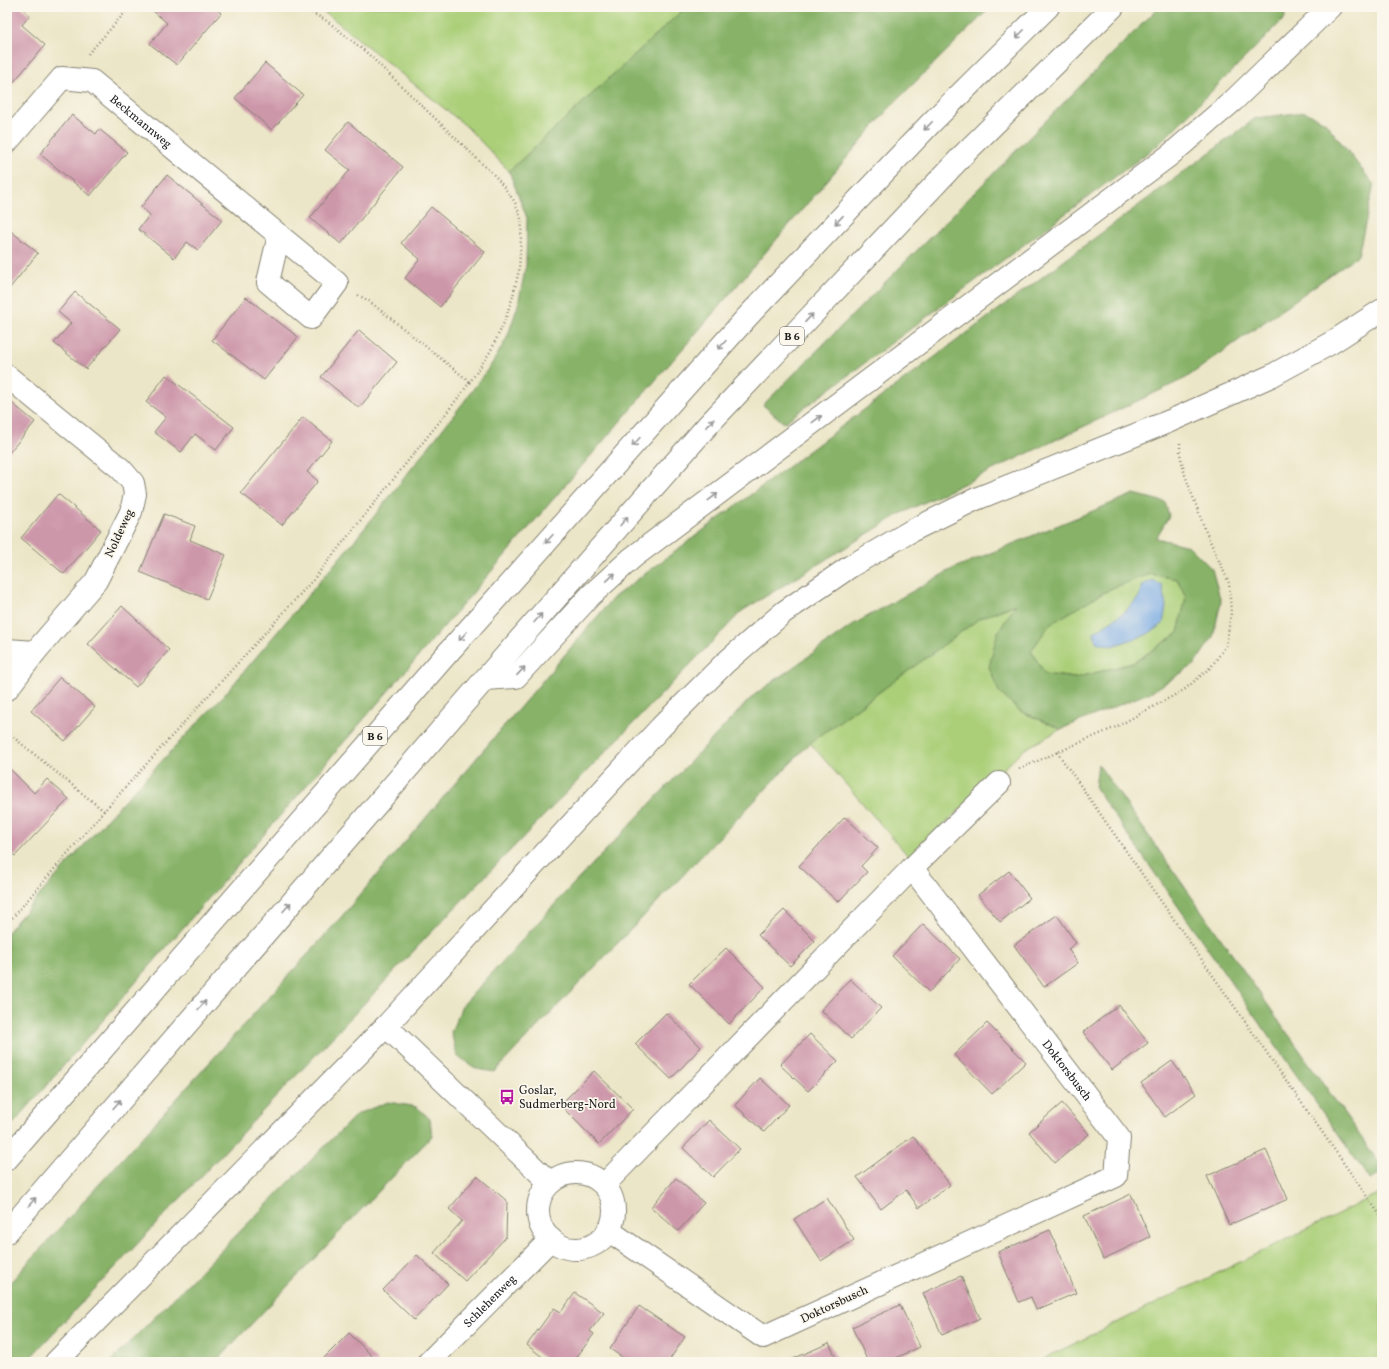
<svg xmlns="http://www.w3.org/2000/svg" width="1389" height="1369" viewBox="0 0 1389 1369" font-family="Vollkorn,serif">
<rect width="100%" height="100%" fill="#fbf7ec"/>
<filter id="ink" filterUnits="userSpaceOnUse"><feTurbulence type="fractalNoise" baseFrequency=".025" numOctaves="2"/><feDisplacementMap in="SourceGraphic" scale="8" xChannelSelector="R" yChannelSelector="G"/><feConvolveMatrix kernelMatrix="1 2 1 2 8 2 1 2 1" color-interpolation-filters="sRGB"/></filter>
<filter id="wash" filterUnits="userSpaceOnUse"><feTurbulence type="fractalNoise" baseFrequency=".012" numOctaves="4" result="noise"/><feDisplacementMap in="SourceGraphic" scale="16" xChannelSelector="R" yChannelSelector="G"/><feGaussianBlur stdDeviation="0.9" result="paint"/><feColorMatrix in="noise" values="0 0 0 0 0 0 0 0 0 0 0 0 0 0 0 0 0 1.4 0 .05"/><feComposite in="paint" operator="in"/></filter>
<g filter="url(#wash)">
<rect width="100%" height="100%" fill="#ece6c8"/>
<path fill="#aacf78" stroke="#63764a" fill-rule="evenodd" d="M316,7H686L509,171L466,126L331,17Z
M1150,574L1177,578L1186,597L1178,633L1133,663L1075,678L1045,674L1031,651L1050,624L1112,588ZM1142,585L1146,635L1110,622L1125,612L1139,597Z
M1017,604L997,634L999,692L1020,711L1061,729L1025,749L909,857L810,743L980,618Z
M1382,1192V1362H1037L1368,1199Z"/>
<path fill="#87b268" stroke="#526742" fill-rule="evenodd" d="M686,7H991L893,104L410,666L7,1131V932L107,819L225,694L364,529L463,403L493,362L507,338L518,305L526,265L527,218L509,171Z
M1159,7H1284L1285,18L1158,145L784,423L763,405Z
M1305,112L1325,122L1374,185L1358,255L1186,378L900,514L742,611L442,921L26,1362H7V1286L336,923L614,597L877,400L1256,118Z
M1134,494L1165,502L1169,516L1156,538L1189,546L1212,569L1221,602L1213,637L1194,665L1153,691L1061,729L1020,711L999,692L989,667L997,634L1016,604L980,618L810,743L494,1072L477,1069L457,1056L451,1032L462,1006L564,894L754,695L854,624L954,568ZM1150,574L1177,579L1186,597L1178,633L1133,663L1075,678L1045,674L1031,651L1050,624L1112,588Z
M1098,764L1382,1167V1172L1370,1180L1095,788Z
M388,1102L417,1107L430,1119L432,1136L215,1362H110L357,1114Z"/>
<path fill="#77a9e3" stroke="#4a6280" d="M1153,580L1162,586L1166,606L1163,624L1146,635L1112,646L1096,642L1094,632L1125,612L1139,597L1142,585Z"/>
<g id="blocks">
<path fill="#cd97aa" d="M7,7H21L30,15L22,25L45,45L12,84L7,80Z
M156,7H214L221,13L177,65L150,44L167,23L153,11Z
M265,63L303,95L272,130L235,98Z
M72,115L96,134L99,129L127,152L90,196L40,154Z
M348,122L403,167L341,244L310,218L350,170L325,150Z
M167,175L222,220L198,250L187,242L174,258L138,229L150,215L141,207Z
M431,207L485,252L440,307L405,278L420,259L401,243Z
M7,228L38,253L9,289L7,288Z
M75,292L120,329L86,369L54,343L71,323L58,312Z
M246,297L298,337L264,380L212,340Z
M359,330L397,362L359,408L321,377Z
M166,375L234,427L216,450L195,434L181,452L154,432L166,417L146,402Z
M7,399L35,422L7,455Z
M303,417L332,441L307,472L318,481L282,525L241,493Z
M58,494L101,530L64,574L21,538Z
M164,514L195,526L190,540L226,555L207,599L140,572Z
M122,606L169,650L136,687L88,644Z
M60,677L95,707L65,741L31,711Z
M9,768L34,793L47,779L69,799L15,856L7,849V770Z
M845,817L878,848L861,866L867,872L838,902L799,866Z
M1009,871L1030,898L1000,922L978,895Z
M784,910L815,941L790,966L758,935Z
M1057,915L1076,943L1068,949L1078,963L1044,987L1014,945Z
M923,924L960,959L929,992L892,956Z
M726,948L765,987L729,1024L689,984Z
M850,979L881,1008L851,1039L821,1010Z
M1119,1005L1148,1043L1112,1070L1083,1032Z
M666,1013L701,1047L671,1079L635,1044Z
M987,1023L1026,1062L992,1094L954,1055Z
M810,1034L838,1061L808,1091L780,1065Z
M1172,1061L1196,1094L1165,1117L1141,1083Z
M594,1071L633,1109L599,1144L560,1105Z
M760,1078L789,1105L764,1132L735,1105Z
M1062,1103L1089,1134L1055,1163L1029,1132Z
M709,1120L740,1149L713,1177L683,1148Z
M913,1136L950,1185L919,1208L906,1190L881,1209L857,1177Z
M1266,1150L1288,1199L1229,1225L1207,1176Z
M477,1176L507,1201L506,1237L465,1281L434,1253L462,1221L449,1209Z
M676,1178L704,1203L678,1231L651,1207Z
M1131,1194L1150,1237L1103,1259L1084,1216Z
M827,1198L854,1240L821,1261L794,1219Z
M1050,1230L1076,1293L1036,1310L1031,1297L1019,1302L998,1252Z
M417,1255L448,1284L414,1320L383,1290Z
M961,1276L980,1318L942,1335L923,1293Z
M575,1293L604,1313L590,1331L594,1334L573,1362H549L527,1345L554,1308L561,1312Z
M900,1305L920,1347L887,1362H868L852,1327Z
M639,1306L685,1337L668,1362H629L610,1349Z
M349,1333L378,1362H320Z
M829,1343L838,1362H786Z"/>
</g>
</g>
<g filter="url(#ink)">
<use href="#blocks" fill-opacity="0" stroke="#848172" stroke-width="1"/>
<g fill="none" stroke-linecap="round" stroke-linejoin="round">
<defs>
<g id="minor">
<path id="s1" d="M7,142L62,78L92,81L337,283L311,318L268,282L279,235"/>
<path d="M7,376L121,469L133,483L135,494L131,512L96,581L35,652L7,689"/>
<path d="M7,650L35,652"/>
<path d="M912,868L999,783"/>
<path d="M386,1026L550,1183"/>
<circle cx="576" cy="1211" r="38"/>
<path id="s2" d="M604,1185L912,868L1119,1138L1116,1176L763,1337L608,1230"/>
<path d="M56,1362L386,1026L661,727L725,663L784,612L851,566L911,531L976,499L1170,421L1271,376L1331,343L1382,310"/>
<path id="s3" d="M429,1362L551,1239"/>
</g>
<path id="highway" d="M485,679L516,677L591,595L632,558L1170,155L1233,101L1330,7
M7,1159L445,656L748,316L930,124L1048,7
M7,1232L485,679L708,425L965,153L1113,7"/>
</defs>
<use href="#minor" stroke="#848172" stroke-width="24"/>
<use href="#highway" stroke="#848172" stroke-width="24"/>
<path stroke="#848172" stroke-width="2.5" stroke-dasharray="1 3" stroke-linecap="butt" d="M88,54L130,7
M358,295L369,301L470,382
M7,732L104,811
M1057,752L1382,1218
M1019,769L1116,727L1184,690L1211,667L1226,646L1231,613L1229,583L1206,532L1185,475L1180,454V443
M7,924L104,811L312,581L448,411L470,382L490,352L504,323L513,296L519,270L522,221L515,202L496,177L365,51L327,21L301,7"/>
<use href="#minor" stroke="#fff" stroke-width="22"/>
<use href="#highway" stroke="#fff" stroke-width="22"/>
</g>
<defs><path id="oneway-shaft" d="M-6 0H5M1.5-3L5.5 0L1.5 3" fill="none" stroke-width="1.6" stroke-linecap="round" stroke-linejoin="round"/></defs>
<g stroke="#999">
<use href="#oneway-shaft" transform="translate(1020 34) rotate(135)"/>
<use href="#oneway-shaft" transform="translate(928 126) rotate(134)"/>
<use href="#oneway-shaft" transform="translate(839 220) rotate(133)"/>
<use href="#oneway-shaft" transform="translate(809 318) rotate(-47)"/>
<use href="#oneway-shaft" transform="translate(722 345) rotate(132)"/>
<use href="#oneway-shaft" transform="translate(817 419) rotate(-37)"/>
<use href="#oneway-shaft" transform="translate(710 423) rotate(-47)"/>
<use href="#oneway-shaft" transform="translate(636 442) rotate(132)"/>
<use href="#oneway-shaft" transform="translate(713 497) rotate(-37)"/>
<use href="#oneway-shaft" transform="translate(624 521) rotate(-49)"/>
<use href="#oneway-shaft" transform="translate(549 539) rotate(132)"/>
<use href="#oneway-shaft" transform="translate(611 577) rotate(-43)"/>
<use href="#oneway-shaft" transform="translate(538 618) rotate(-49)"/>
<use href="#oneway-shaft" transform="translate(463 636) rotate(132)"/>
<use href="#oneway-shaft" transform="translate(521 671) rotate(-47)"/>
<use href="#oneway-shaft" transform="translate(287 907) rotate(-49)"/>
<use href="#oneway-shaft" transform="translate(202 1005) rotate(-49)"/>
<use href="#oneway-shaft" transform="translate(117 1104) rotate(-49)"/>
<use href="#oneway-shaft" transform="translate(32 1202) rotate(-49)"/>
</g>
</g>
<defs>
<symbol id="bus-bare" viewBox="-9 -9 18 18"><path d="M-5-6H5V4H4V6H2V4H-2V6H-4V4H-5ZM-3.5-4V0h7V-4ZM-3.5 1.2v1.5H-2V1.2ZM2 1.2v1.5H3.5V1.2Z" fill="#b5179e" stroke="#fbf7ec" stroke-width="2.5" paint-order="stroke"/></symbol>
</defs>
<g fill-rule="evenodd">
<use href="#bus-bare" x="496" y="1086" width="22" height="22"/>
</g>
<g text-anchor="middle" stroke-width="3.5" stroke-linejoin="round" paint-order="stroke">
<g fill="#fbf7ec" stroke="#5f5e5a" stroke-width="1">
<rect x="780" y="327" width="24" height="18" rx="3"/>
<rect x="363" y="727" width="24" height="18" rx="3"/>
</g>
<g font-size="11" font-weight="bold" fill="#1c1c1c">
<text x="792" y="340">B 6</text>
<text x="375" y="740">B 6</text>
</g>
<g font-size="12" fill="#1c1c1c" stroke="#fbf7ec">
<text dy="4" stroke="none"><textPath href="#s1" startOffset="178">Beckmannweg</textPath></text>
<text transform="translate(119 533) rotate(-65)" y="4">Noldeweg</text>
<text dy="4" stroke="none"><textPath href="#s2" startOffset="697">Doktorsbusch</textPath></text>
<text dy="4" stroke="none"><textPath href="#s3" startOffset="86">Schlehenweg</textPath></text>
<text transform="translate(834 1304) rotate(-25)" y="4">Doktorsbusch</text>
</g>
<g font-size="12" fill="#1c1c1c" stroke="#fbf7ec" text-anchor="start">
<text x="519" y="1094">Goslar,<tspan x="519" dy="14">Sudmerberg-Nord</tspan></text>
</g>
</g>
<rect width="1389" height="1369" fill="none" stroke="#fbf7ec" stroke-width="24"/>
</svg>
